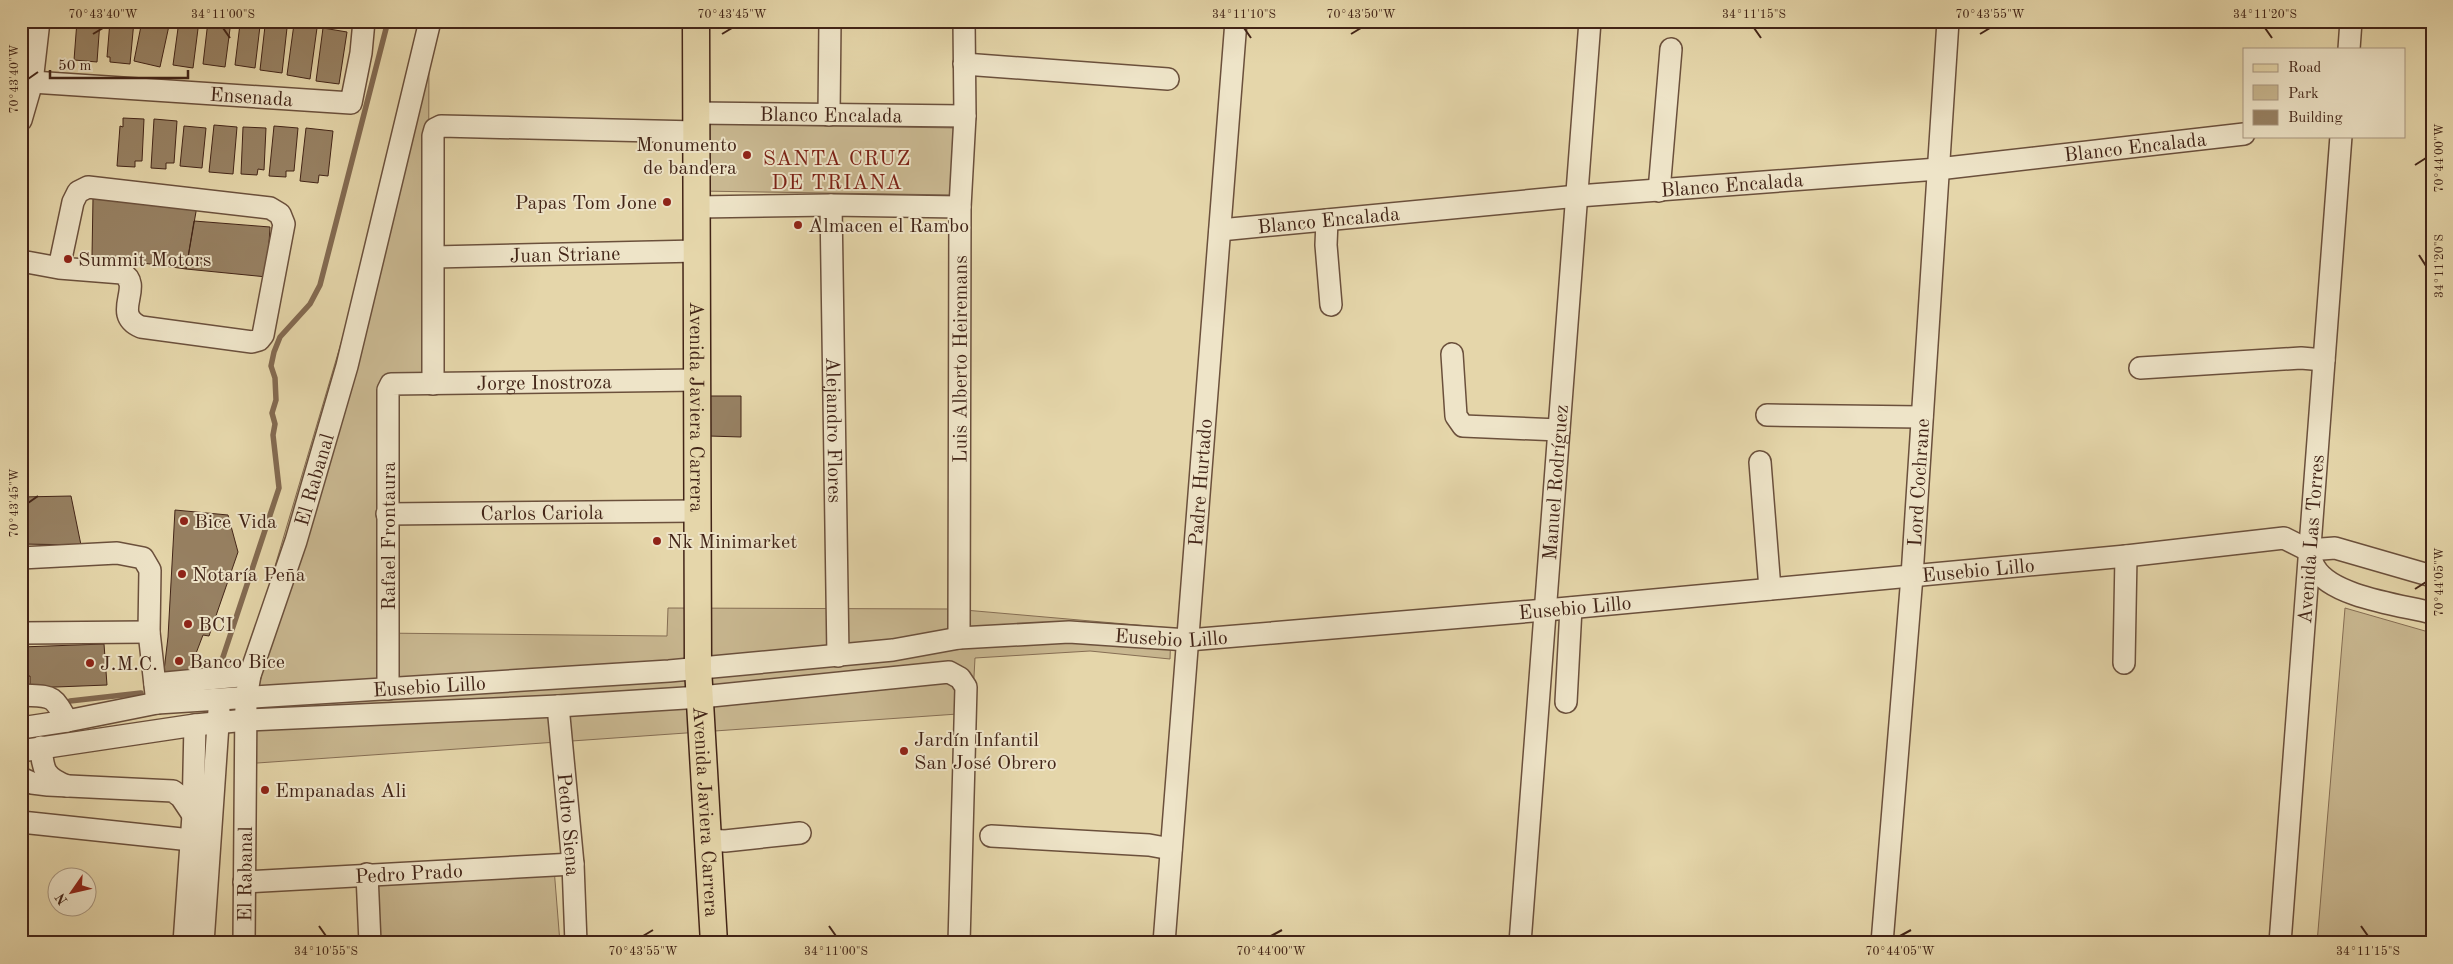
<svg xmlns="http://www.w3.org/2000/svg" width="2453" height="964" viewBox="0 0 2453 964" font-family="'Old Standard TT',serif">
<rect width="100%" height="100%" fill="#e5d6aa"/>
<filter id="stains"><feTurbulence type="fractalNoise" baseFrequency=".004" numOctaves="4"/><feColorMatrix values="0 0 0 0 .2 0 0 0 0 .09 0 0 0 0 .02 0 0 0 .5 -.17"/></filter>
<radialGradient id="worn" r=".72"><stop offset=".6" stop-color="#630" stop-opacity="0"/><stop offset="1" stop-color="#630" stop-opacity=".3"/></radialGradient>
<path fill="#c9b891" stroke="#866e54" d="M429,46L428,380L385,381L377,633L667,636L668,608L953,609L1171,628L1170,659L1090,651L975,658L972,713L243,764L241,681Z
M701,124L957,128L955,195L698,191Z
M2345,608L2432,633V943H2317Z
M554,868L560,943H379L374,879Z"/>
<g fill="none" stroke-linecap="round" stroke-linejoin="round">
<path stroke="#836a51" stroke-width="5.5" d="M215,674L220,666L279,488L273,435L275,424L272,413L276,400L275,378L271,366L274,352L280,337L310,304L320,285L388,21
M70,701L141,693"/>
</g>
<path fill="#978163" stroke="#422417" d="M77,21H100L97,62L74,60Z
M110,21H134L130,64L110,62V57H107Z
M142,21H170L160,67L134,61Z
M179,21H199L193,68L173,65Z
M208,21H231L225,67L203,64Z
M240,24L260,26L255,68L235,65Z
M294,24L317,28L310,79L287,75Z
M265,26L287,28L282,73L260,70Z
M323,28L347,32L339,84L316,81Z
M123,118L144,119L142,161H135V167L117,166L120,126L123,127Z
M154,119L177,121L174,163H166V169L151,168Z
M214,125L237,127L233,174L209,172Z
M184,126L206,128L202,168L180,166Z
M274,126L298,128L294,171H286V177L269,176Z
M243,127L266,128L264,170L258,169L257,175L241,174Z
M306,128L333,131L328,176L319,175L318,183L300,181Z
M93,198L197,206L186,269L92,256Z
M194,221L270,227L267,277L186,269Z
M710,396H741V437L709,436Z
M71,496L81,545L21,544V497Z
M175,510L228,515L238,552L209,636L203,635L187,677L168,678L164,671L168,637Z
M104,644L107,685L30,688V676L21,677V647Z"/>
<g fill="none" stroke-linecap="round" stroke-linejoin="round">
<defs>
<g id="minor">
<path d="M2349,49L2351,21"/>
<path d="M964,64L1168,79"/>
<path id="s1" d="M32,82L351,103L361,53L364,21"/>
<path id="s2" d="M696,113L965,116"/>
<path d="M829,115L830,21"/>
<path d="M21,120L32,82L39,21"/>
<path d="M1659,191L1671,49"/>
<path id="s3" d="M831,205L838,656"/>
<path d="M697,207L831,205L960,207"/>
<path d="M1327,220L1326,245L1331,305"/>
<path id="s4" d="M1220,230L1578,196L1938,169L2244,134"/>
<path id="s5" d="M434,257L697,251"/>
<path d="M21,261L59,268L73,202L78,192L88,187L270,208L280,214L284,224L263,335L259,340L252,342L141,327C110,314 145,286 122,273L59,268"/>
<path d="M1452,354L1456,416L1463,426L1559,430"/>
<path d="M2140,368L2301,358L2324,360"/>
<path d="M433,384V136L435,129L441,126L696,132"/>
<path d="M1767,415L1922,417"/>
<path d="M1760,462L1770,589"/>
<path id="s6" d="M387,514L697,511"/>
<path d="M2308,550L2335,548L2432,576"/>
<path d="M21,558L117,553L143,558L150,570L149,632L157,703"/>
<path d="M21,633L149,632"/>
<path id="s7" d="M959,638L960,207L965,116L964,21"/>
<path d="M2124,663L2126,556"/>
<path d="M155,684L250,675"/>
<path id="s8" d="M388,689V390L391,384L697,380"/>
<path d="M21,695C52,697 52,693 67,721"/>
<path d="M1566,702L1571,608"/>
<path id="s9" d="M558,706L573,864L576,943"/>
<path id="s10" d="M21,728L67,721L157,703L669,671L893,650L959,638L1069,632L1188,640L1557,609L2126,556L2284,538L2308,550C2310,556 2312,563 2315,568C2332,597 2401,605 2432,613"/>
<path d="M41,747C43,770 44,777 67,786"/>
<path d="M21,751L195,725L246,720L558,706L701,697L949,672L960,678L966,687L959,943"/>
<path d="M21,778L32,783L48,785L173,791L181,797L193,815"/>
<path d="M21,822L191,840"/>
<path d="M991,836L1149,845L1171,849"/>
<path d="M707,840L725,841L800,833"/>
<path d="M367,874L370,943"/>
<path id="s11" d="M244,882L573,864"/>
<path d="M184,943L193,815L195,725"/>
<path d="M203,943L219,710"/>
<path id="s12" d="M244,943L246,698L250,675L296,541L347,366L430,21"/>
<path id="s13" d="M1164,943L1236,21"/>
<path id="s14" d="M1520,943L1590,21"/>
<path id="s15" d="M1882,943L1912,576L1948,21"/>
<path id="s16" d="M2280,943L2341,136"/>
</g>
<g id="major">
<path id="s17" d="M696,21L698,668L714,943"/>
</g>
</defs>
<use href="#minor" stroke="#6b503c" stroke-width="24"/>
<use href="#major" stroke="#422417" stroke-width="29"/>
<use href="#minor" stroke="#eee4c8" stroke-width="21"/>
<use href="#major" stroke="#e5d6aa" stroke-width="26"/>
</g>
<path fill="none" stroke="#422417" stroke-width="2" d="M223,28L230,38M1244,28L1251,38M1754,28L1761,38M2265,28L2272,38M93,34L103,28M722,34L732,28M1351,34L1361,28M1980,34L1990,28M28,79L38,72M2415,165L2426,158M2419,255L2426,266M28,503L38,496M2415,589L2426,582M319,926L326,936M829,926L836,936M2361,926L2368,936M643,936L653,930M1271,936L1282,930M1900,936L1911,930"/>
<g fill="#8f2418" stroke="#eee4c8" stroke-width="2">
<circle cx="747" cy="155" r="5"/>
<circle cx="667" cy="202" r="5"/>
<circle cx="798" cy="225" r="5"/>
<circle cx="68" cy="259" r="5"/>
<circle cx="184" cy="521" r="5"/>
<circle cx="657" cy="541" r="5"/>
<circle cx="182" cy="574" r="5"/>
<circle cx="188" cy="624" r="5"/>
<circle cx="179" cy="661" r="5"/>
<circle cx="90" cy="663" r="5"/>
<circle cx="904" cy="751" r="5"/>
<circle cx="265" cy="790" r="5"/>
</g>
<g text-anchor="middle" stroke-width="4" stroke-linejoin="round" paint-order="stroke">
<g font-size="20" fill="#422417" stroke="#eee4c8">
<text dy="7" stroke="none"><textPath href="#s1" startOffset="220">Ensenada</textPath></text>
<text dy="7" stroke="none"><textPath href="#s2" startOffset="135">Blanco Encalada</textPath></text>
<text dy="7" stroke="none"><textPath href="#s4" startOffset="919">Blanco Encalada</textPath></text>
<text dy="7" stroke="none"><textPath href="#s4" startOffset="514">Blanco Encalada</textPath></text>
<text dy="7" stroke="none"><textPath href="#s4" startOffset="109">Blanco Encalada</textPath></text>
<text dy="7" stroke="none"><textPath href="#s5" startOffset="131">Juan Striane</textPath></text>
<text dy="7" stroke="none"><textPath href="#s7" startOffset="279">Luis Alberto Heiremans</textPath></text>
<text dy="7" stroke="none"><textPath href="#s8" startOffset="459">Jorge Inostroza</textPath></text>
<text dy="7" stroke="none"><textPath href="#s17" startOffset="386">Avenida Javiera Carrera</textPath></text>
<text dy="7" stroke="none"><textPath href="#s3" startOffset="225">Alejandro Flores</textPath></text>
<text dy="7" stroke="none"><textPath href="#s12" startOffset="474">El Rabanal</textPath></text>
<text dy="7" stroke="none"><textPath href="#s13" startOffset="462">Padre Hurtado</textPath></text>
<text dy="7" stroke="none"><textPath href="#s14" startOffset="462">Manuel Rodríguez</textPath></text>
<text dy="7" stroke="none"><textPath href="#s15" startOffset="462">Lord Cochrane</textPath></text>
<text dy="7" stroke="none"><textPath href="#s6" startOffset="155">Carlos Cariola</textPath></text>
<text transform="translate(388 536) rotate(-90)" y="7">Rafael Frontaura</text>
<text dy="7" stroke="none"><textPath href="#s16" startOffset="405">Avenida Las Torres</textPath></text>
<text dy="7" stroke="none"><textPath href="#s10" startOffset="1966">Eusebio Lillo</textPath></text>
<text dy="7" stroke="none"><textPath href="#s10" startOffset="1561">Eusebio Lillo</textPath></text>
<text dy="7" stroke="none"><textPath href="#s10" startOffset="1156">Eusebio Lillo</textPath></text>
<text dy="7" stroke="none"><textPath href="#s10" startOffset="411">Eusebio Lillo</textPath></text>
<text dy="7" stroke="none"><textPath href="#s17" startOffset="791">Avenida Javiera Carrera</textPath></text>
<text dy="7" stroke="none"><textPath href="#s9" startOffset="119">Pedro Siena</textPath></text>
<text dy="7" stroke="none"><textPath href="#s11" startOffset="165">Pedro Prado</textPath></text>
<text dy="7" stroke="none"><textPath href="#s12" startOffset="69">El Rabanal</textPath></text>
</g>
<g font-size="20" fill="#422417" stroke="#eee4c8" text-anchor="start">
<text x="737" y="151" text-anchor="end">Monumento<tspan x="737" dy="23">de bandera</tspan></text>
<text x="657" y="209" text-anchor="end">Papas Tom Jone</text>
<text x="808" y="232">Almacen el Rambo</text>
<text x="78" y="266">Summit Motors</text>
<text x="194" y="528">Bice Vida</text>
<text x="667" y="548">Nk Minimarket</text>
<text x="192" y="581">Notaría Peña</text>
<text x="198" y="631">BCI</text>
<text x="189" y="668">Banco Bice</text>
<text x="100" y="670">J.M.C.</text>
<text x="914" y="746">Jardín Infantil<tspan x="914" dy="23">San José Obrero</tspan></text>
<text x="275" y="797">Empanadas Ali</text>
</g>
<g font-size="21" letter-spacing="1" fill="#7a1f14" stroke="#eee4c8">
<text x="837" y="165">SANTA CRUZ<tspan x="837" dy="24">DE TRIANA</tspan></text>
</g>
</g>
<rect width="2453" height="964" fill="none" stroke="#e5d6aa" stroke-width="55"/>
<rect x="2243" y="48" width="162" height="90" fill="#eee4c8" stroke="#a99781"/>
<rect x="2253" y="64" width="25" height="8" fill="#e5d6aa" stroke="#a99781"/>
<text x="2288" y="72" font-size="15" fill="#422417">Road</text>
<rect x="2253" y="85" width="25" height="15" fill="#c9b891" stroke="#a99781"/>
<text x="2288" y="98" font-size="15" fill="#422417">Park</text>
<rect x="2253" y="110" width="25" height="15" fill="#978163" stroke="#a99781"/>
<text x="2288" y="122" font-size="15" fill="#422417">Building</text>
<g transform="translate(72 892) rotate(236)"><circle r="24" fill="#eee4c8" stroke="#a99781"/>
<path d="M0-4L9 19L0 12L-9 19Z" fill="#8f2418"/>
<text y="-8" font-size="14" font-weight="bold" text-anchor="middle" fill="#422417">N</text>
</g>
<path d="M50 70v8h138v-8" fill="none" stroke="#422417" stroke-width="2.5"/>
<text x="58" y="70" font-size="15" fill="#422417" stroke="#eee4c8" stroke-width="4" paint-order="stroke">50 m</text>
<rect x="28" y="28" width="2398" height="908" fill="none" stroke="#422417" stroke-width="2"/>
<g font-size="12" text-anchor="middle" fill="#422417">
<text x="103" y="18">70°43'40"W</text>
<text x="223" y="18">34°11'00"S</text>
<text x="732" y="18">70°43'45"W</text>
<text x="1244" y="18">34°11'10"S</text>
<text x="1361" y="18">70°43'50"W</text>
<text x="1754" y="18">34°11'15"S</text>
<text x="1990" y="18">70°43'55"W</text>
<text x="2265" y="18">34°11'20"S</text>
<text transform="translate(14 79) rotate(-90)" y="4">70°43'40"W</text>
<text transform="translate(2439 158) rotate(-90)" y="4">70°44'00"W</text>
<text transform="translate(2439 266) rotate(-90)" y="4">34°11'20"S</text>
<text transform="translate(14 503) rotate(-90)" y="4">70°43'45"W</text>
<text transform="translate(2439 582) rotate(-90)" y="4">70°44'05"W</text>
<text x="326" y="955">34°10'55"S</text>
<text x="643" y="955">70°43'55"W</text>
<text x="836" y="955">34°11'00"S</text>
<text x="1271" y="955">70°44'00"W</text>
<text x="1900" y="955">70°44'05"W</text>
<text x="2368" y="955">34°11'15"S</text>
</g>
<rect width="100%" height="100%" filter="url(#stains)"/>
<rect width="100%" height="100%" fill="url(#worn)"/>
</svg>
